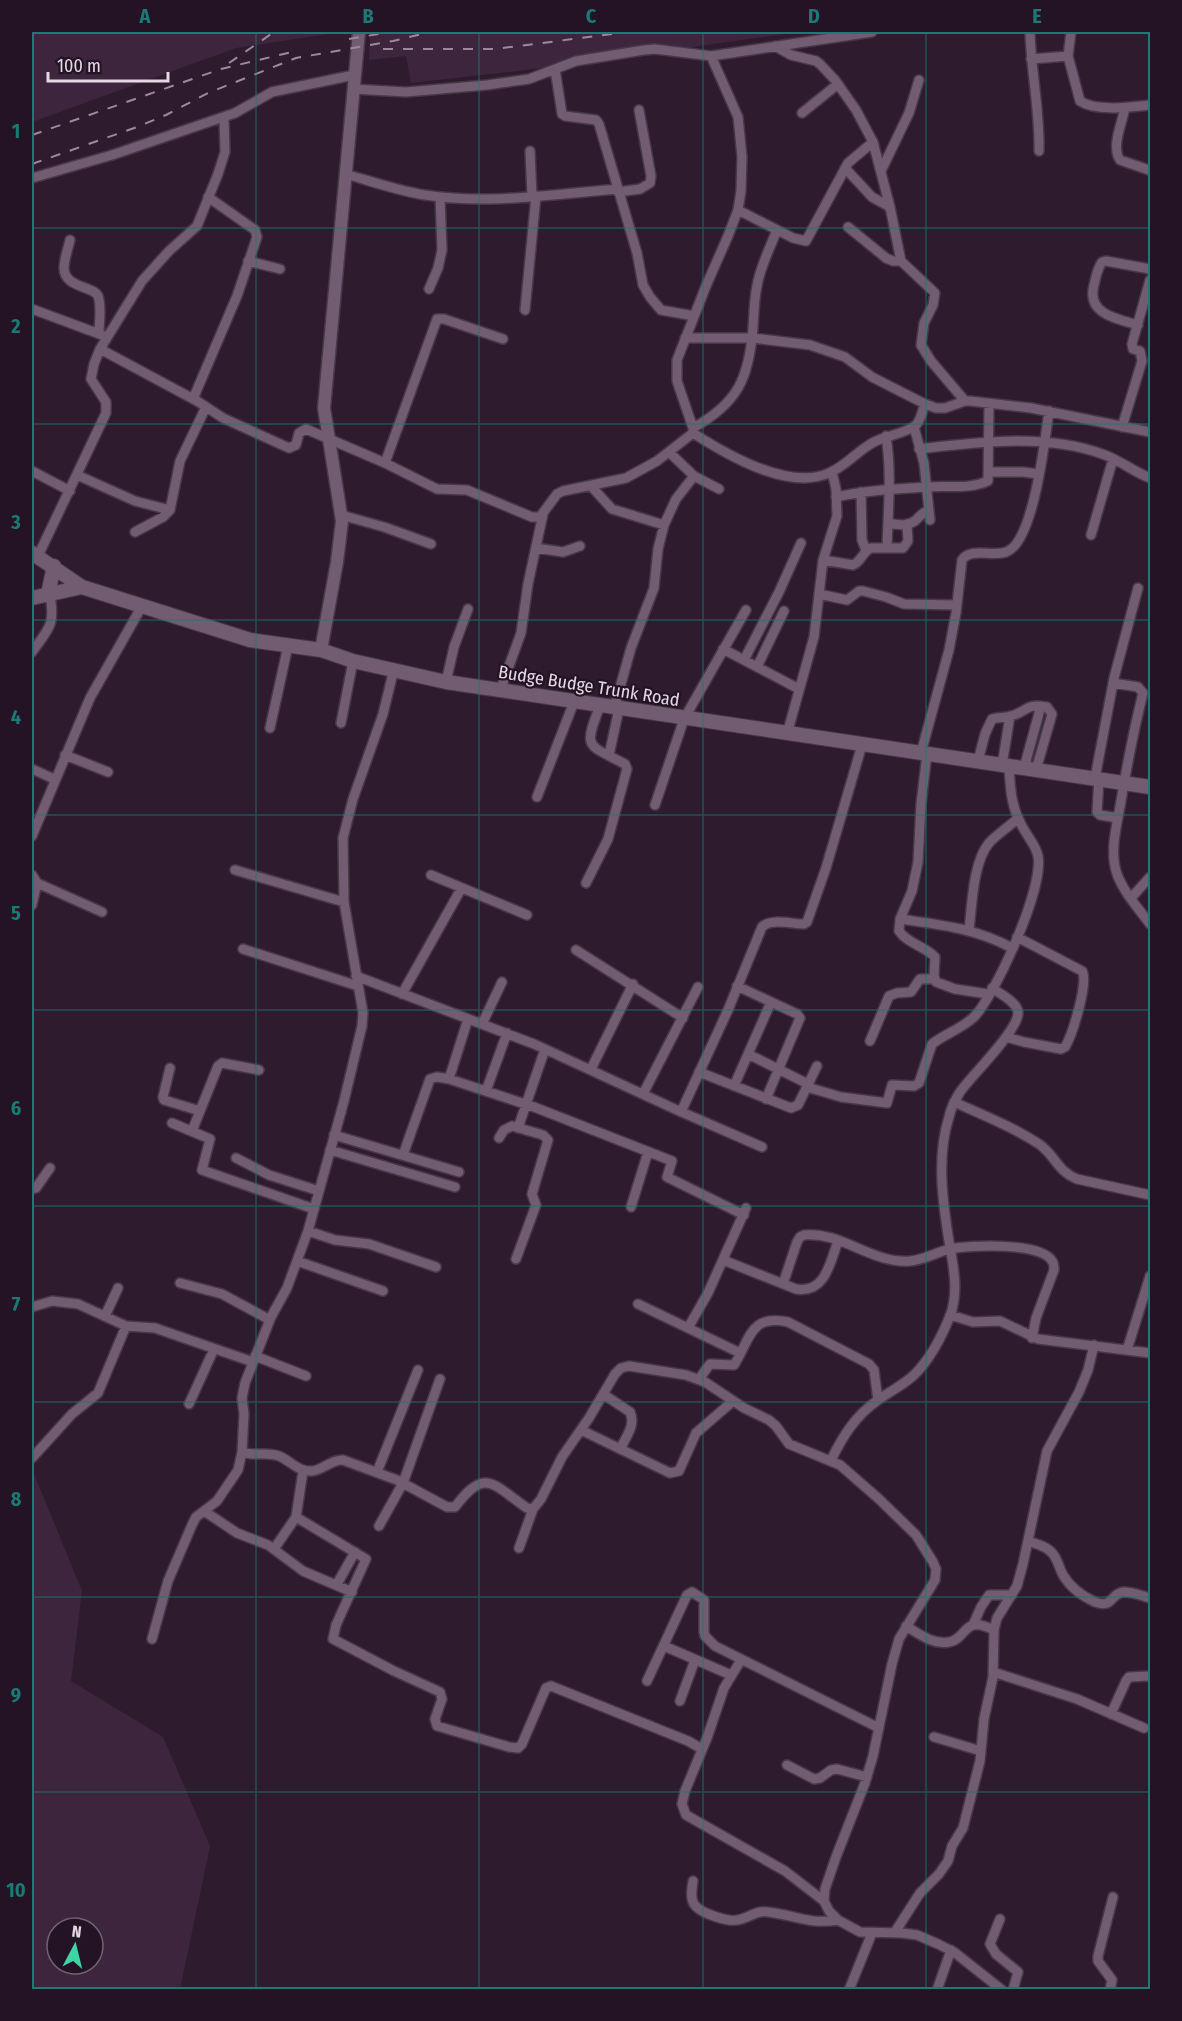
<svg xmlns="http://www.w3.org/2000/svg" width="1182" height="2021" viewBox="0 0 1182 2021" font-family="'Fira Sans Condensed',sans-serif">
<rect width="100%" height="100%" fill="#2e1c2e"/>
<path fill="#3d263d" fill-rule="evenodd" d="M32,32H340L236,48L32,122Z
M370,32H797L551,67L411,83L406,56L369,60Z
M32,1469L82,1591L71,1681L163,1737L210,1846L180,1989H32ZM57,1928H93V1964H57Z"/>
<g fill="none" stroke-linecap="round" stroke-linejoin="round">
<defs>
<path id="minor" d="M1030,32C1031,72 1040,111 1039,151
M1071,32L1068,56L1080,101C1096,112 1131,107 1150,105
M775,46L791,55L816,61L821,65L835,80L856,110L873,142L890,207L901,261L935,293L933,305L924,323L921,345L931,361L965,401
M1031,59L1068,56
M555,69L562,114L565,116L596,120L599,124L637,253L643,285L650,297L661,310L694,316
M353,89L406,92L487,85L529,79L576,61L644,50L655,49L711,56L872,32
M1125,108C1122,123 1111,147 1120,160L1149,170
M802,113L838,84
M530,151L532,196
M845,168L872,197L890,207
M881,171L909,113L919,80
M345,174C371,181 398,191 425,195C488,205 555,194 618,189
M32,178L112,155L235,113L272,92L354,75
M618,192L640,189L650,183L651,176L639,110
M738,210L793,238L806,241L848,163L873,142
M848,227L886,258L893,261H901
M70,240C68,249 64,259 64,268C64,288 94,286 98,296C102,306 99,323 99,334
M248,261L280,269
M429,289L438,268L442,250L440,197
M32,309L102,335
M525,310L536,196
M1138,325C1117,319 1086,314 1094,285C1096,277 1097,269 1102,262L1106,261L1150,269
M685,338H753L810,345L845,357L872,377L925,404L936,408H945L965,401H970L1031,408L1150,432
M100,349L197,401L223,418L289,448L296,445L299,433L306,429L385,463L437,489L467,490L532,517H540L557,494L563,491L626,478L657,461L693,433V428L677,381V360L706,286L728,236L738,210L741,191L742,157L738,117L711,56
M193,399L237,296L257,237L255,230L208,197
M914,427L924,463L930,520
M1122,427L1142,361L1140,351L1133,349L1132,344L1150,280
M693,428C738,403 749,378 753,328C754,314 754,300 757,286C760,267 770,248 777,230
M693,433C727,455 788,491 829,473C846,466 857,451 874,442C885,436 907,433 916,425C921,420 922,411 925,404
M886,436C892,473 888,511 887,548
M919,449C980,442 1046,433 1105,455C1121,461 1134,472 1150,478
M669,452L694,476L719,489
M385,463L437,319H444L503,339
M32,471L70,491
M988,472H1023L1039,474
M77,475L135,501L170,510
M591,486L612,509L664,525
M861,492L862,540L866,550
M836,497C867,490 897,489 928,487C948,485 968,490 988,481L989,404
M341,515L384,527L431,544
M888,523C897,525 910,527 917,519C922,514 922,513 929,510
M135,532L163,517L170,510L180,461L206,407
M1091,535L1113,459
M536,548L563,552L580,546
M38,556L106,413V402L91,379L94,364L100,349L142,281L169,251L197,226L218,174L225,152L224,117
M823,560L853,565C862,561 862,552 871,548H903L908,541L907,524
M819,594L847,600L859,591H863L886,597L904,604L957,605
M723,649L799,689
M32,652C50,627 55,626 50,594
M744,660L779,592L801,543
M757,667L784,611
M446,682L454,647L468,609
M1113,683L1138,687L1143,693C1134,729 1127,765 1121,801C1117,825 1109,851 1117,874C1124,893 1139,909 1150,924
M500,691L521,633L528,584L543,514
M614,709L631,648L654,588L658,549L664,525L676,499L694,476
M341,723L353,661
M270,728L288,646
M787,734L814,637L823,560L837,516L836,489L832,472
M921,753L949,650L956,613L962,560C970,547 993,557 1006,552C1034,543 1045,438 1049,411
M927,754L921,804L918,862L912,891L900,919L899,931C908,944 925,946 935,957L934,976L936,982L955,989L988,994
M65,755L108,772
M609,755L619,709
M978,761L985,734L992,719C998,717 1005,718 1011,716C1029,711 1024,703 1047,707L1052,714L1036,770
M1002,765L1010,716
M1024,768L1041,706
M32,769L54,779
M1095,778L1114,678L1138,588
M1099,779L1097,812L1100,815L1118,818
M537,797L574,702
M655,805L684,719L746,610
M32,836L90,698L142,606
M235,870L344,902
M32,875L37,883L32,905
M431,875L527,915
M37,883L102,912
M586,883L608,839L627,769L625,764C587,744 583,749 600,706
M1131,898L1150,877
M900,919C941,925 975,928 1012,948
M969,930C972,905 973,862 989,843C997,834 1009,827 1018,818
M243,949L358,986
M576,950L683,1018
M356,976L534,1044L677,1110L762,1147
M737,986L797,1014L800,1018L766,1099
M402,994L461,889
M482,1024L502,982
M1006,1037L1024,1042L1061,1049L1065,1047C1072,1036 1089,982 1082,971L1017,937
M870,1041L889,996L897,993L911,992L920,979H934
M748,1054L808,1084
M170,1068L163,1097L164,1100L200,1111
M591,1069L633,984
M699,1072L791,1108L798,1105L817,1066
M449,1079L468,1019
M734,1086L771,1002
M807,1087L841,1097L887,1103L892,1085L914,1086L919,1083L932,1044C945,1034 961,1029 974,1017C996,994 1044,888 1038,856C1036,845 1026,835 1021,824C1011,806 1010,786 1009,766
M486,1091L507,1033
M643,1094L698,987
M954,1102C983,1115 1013,1127 1039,1144C1055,1155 1057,1171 1077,1179L1150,1195
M681,1112L728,1010L762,927C771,918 792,924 804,924L807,922L826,868L862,745
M172,1123L210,1139L202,1170L314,1209
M518,1128L545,1049
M192,1131L218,1066L222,1063L259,1070
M334,1135L459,1172
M499,1138L504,1130L512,1126L543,1135L548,1140L532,1194L536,1205L516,1259
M330,1150L455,1187
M403,1155L430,1079L437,1077L449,1079L534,1107L672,1161L667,1177L744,1215
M236,1158L269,1175L319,1191
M32,1189L36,1188L50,1168
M631,1207L648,1152
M308,1231L335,1240L369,1244L436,1267
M723,1260L796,1289C825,1294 830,1263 838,1241
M297,1261L383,1291
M180,1283L222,1294L270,1320
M783,1284L797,1242L800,1237L804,1235C841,1231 872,1264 910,1261C924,1260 937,1252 950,1249C969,1245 1041,1242 1052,1261C1054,1263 1054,1267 1054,1270L1036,1318L1032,1338
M638,1304L740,1353
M32,1307L52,1301L78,1304L126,1326L155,1328L253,1362
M950,1315L973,1322L1000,1321L1038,1339L1150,1353
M105,1316L118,1288
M688,1328L708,1293L746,1208
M1127,1350L1150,1276
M255,1356L306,1376
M699,1379L710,1364L734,1365C751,1338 750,1314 788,1322L869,1364L874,1370L878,1400
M603,1394L630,1412C636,1425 626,1437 620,1449
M189,1404L214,1349
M581,1430L670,1473L679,1471L696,1433L733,1401
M242,1452C254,1457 267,1451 279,1456C291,1461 298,1472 312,1471C323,1470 332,1459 343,1460L397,1480L447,1507H455C486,1466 493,1485 527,1508L533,1509L541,1499L562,1457L589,1418L615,1374L621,1368L629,1366L686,1375L705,1382L744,1408L769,1420L776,1426L789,1444L840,1465L879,1499L916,1535L933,1562L936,1569L935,1580L899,1639L892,1664L873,1756L865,1783L836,1857L825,1889L824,1901L829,1911L838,1920L860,1932L902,1933L917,1935L938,1944L954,1952L1002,1990
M32,1458L72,1414L98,1393L126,1326
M831,1460C843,1436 855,1416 878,1400C890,1391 904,1385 915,1374C930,1359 942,1336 950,1316C960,1290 952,1260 948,1235C942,1196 937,1155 949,1117C951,1108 955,1100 960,1092C971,1076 1020,1029 1018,1012C1017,1002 999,993 992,988
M303,1471L296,1517L366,1559L336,1625L333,1639L394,1671L440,1692L442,1699L435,1719L437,1726L509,1747L518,1748L522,1744L546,1688L551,1686L688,1741L702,1749
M377,1472L418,1370
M204,1511L237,1533L268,1545L303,1571L352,1592
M379,1526L403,1483L440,1379
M1028,1541C1036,1544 1047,1546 1053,1554C1058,1560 1059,1568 1063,1575C1070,1587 1082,1596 1095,1602C1113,1609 1110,1594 1123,1592C1131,1591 1142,1596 1150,1598
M519,1548L533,1509
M274,1549L296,1517
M337,1584L355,1552
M973,1625L981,1607L989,1595H1012
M906,1626C919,1634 933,1645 949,1642C968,1639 962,1614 994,1630
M152,1639L168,1581L192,1525L196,1517L217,1501L238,1470L242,1452L244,1414L242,1398L245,1383L271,1317L287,1288L308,1231L344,1101L362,1026L363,1013L344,902L343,838L353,799L383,714L394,669
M664,1646L731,1675
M741,1660L724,1688L707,1738L685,1791L682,1804L686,1815L785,1871L824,1901
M993,1672L1077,1699L1144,1728
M647,1681L687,1595L692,1592L704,1600V1632L705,1636L715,1646L879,1728
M680,1701L695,1660
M1111,1714L1126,1681L1129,1677L1150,1676
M934,1737L981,1751
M787,1765L814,1779L820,1778L831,1770L837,1769L867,1777
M693,1881C692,1888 690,1898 694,1904C699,1913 728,1922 737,1920C748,1919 755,1910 768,1912C794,1915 810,1925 838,1920
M1000,1919L990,1944L996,1954L1018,1972L1013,1990
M895,1932L920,1893L939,1874L948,1861L952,1846L963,1828L980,1761L984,1719L993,1677L994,1630L997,1618L1017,1586L1023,1564L1047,1451L1079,1392L1088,1370L1094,1345
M849,1990L872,1933
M937,1990L951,1950
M1110,1990L1112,1980L1098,1961V1956L1113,1897"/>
<path id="tertiary" d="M321,650L337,562L342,521L324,408L359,32"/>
<path id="secondary" d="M32,553L82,587
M48,594L54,566
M32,598L82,587L250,640L321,650L353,661L446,682L1150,787"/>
</defs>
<use href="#minor" stroke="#473847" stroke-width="12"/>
<use href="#tertiary" stroke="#473847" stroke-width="15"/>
<use href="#secondary" stroke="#473847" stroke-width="16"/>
<use href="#minor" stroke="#715c71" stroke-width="9"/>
<use href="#tertiary" stroke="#715c71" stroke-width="12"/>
<use href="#secondary" stroke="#715c71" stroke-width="14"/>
<path stroke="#9a8b9a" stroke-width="2" stroke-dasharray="10 10" stroke-linecap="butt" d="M349,39L390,32
M383,49H495L628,32
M229,63L274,32
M32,135L221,69L296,51
M32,164L137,127L166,115L208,93L296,58L393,41L430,32"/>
</g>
<path fill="none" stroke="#1a7b74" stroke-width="1.5" stroke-opacity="0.55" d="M256,32V1990M479,32V1990M703,32V1990M926,32V1990M32,228H1150M32,424H1150M32,620H1150M32,815H1150M32,1010H1150M32,1206H1150M32,1402H1150M32,1597H1150M32,1792H1150"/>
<g text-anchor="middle" stroke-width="4.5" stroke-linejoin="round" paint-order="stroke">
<g font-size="18" fill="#e4d8e4" stroke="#241324">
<text transform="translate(589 686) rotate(9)" y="6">Budge Budge Trunk Road</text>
</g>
</g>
<rect width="1182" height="2021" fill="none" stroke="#241324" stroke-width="66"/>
<g transform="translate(75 1946) rotate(7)"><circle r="28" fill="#241324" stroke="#716271" stroke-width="1.5"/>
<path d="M0-4.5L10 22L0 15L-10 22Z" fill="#3ed4a3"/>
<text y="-9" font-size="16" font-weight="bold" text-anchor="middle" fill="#e4d8e4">N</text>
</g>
<path d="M48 72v9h120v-9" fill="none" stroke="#e4d8e4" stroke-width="3"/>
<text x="57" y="72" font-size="18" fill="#e4d8e4" stroke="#241324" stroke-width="4.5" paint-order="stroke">100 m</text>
<rect x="33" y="33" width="1116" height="1955" fill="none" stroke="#1a7b74" stroke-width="2"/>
<g font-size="20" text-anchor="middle" font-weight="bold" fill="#1a7b74">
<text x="145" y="23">A</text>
<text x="368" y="23">B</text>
<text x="591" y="23">C</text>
<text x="814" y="23">D</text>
<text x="1037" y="23">E</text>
<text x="16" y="138">1</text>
<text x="16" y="333">2</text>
<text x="16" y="529">3</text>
<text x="16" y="724">4</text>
<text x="16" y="920">5</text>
<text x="16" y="1115">6</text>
<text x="16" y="1311">7</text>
<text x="16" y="1506">8</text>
<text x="16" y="1702">9</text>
<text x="16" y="1897">10</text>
</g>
</svg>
